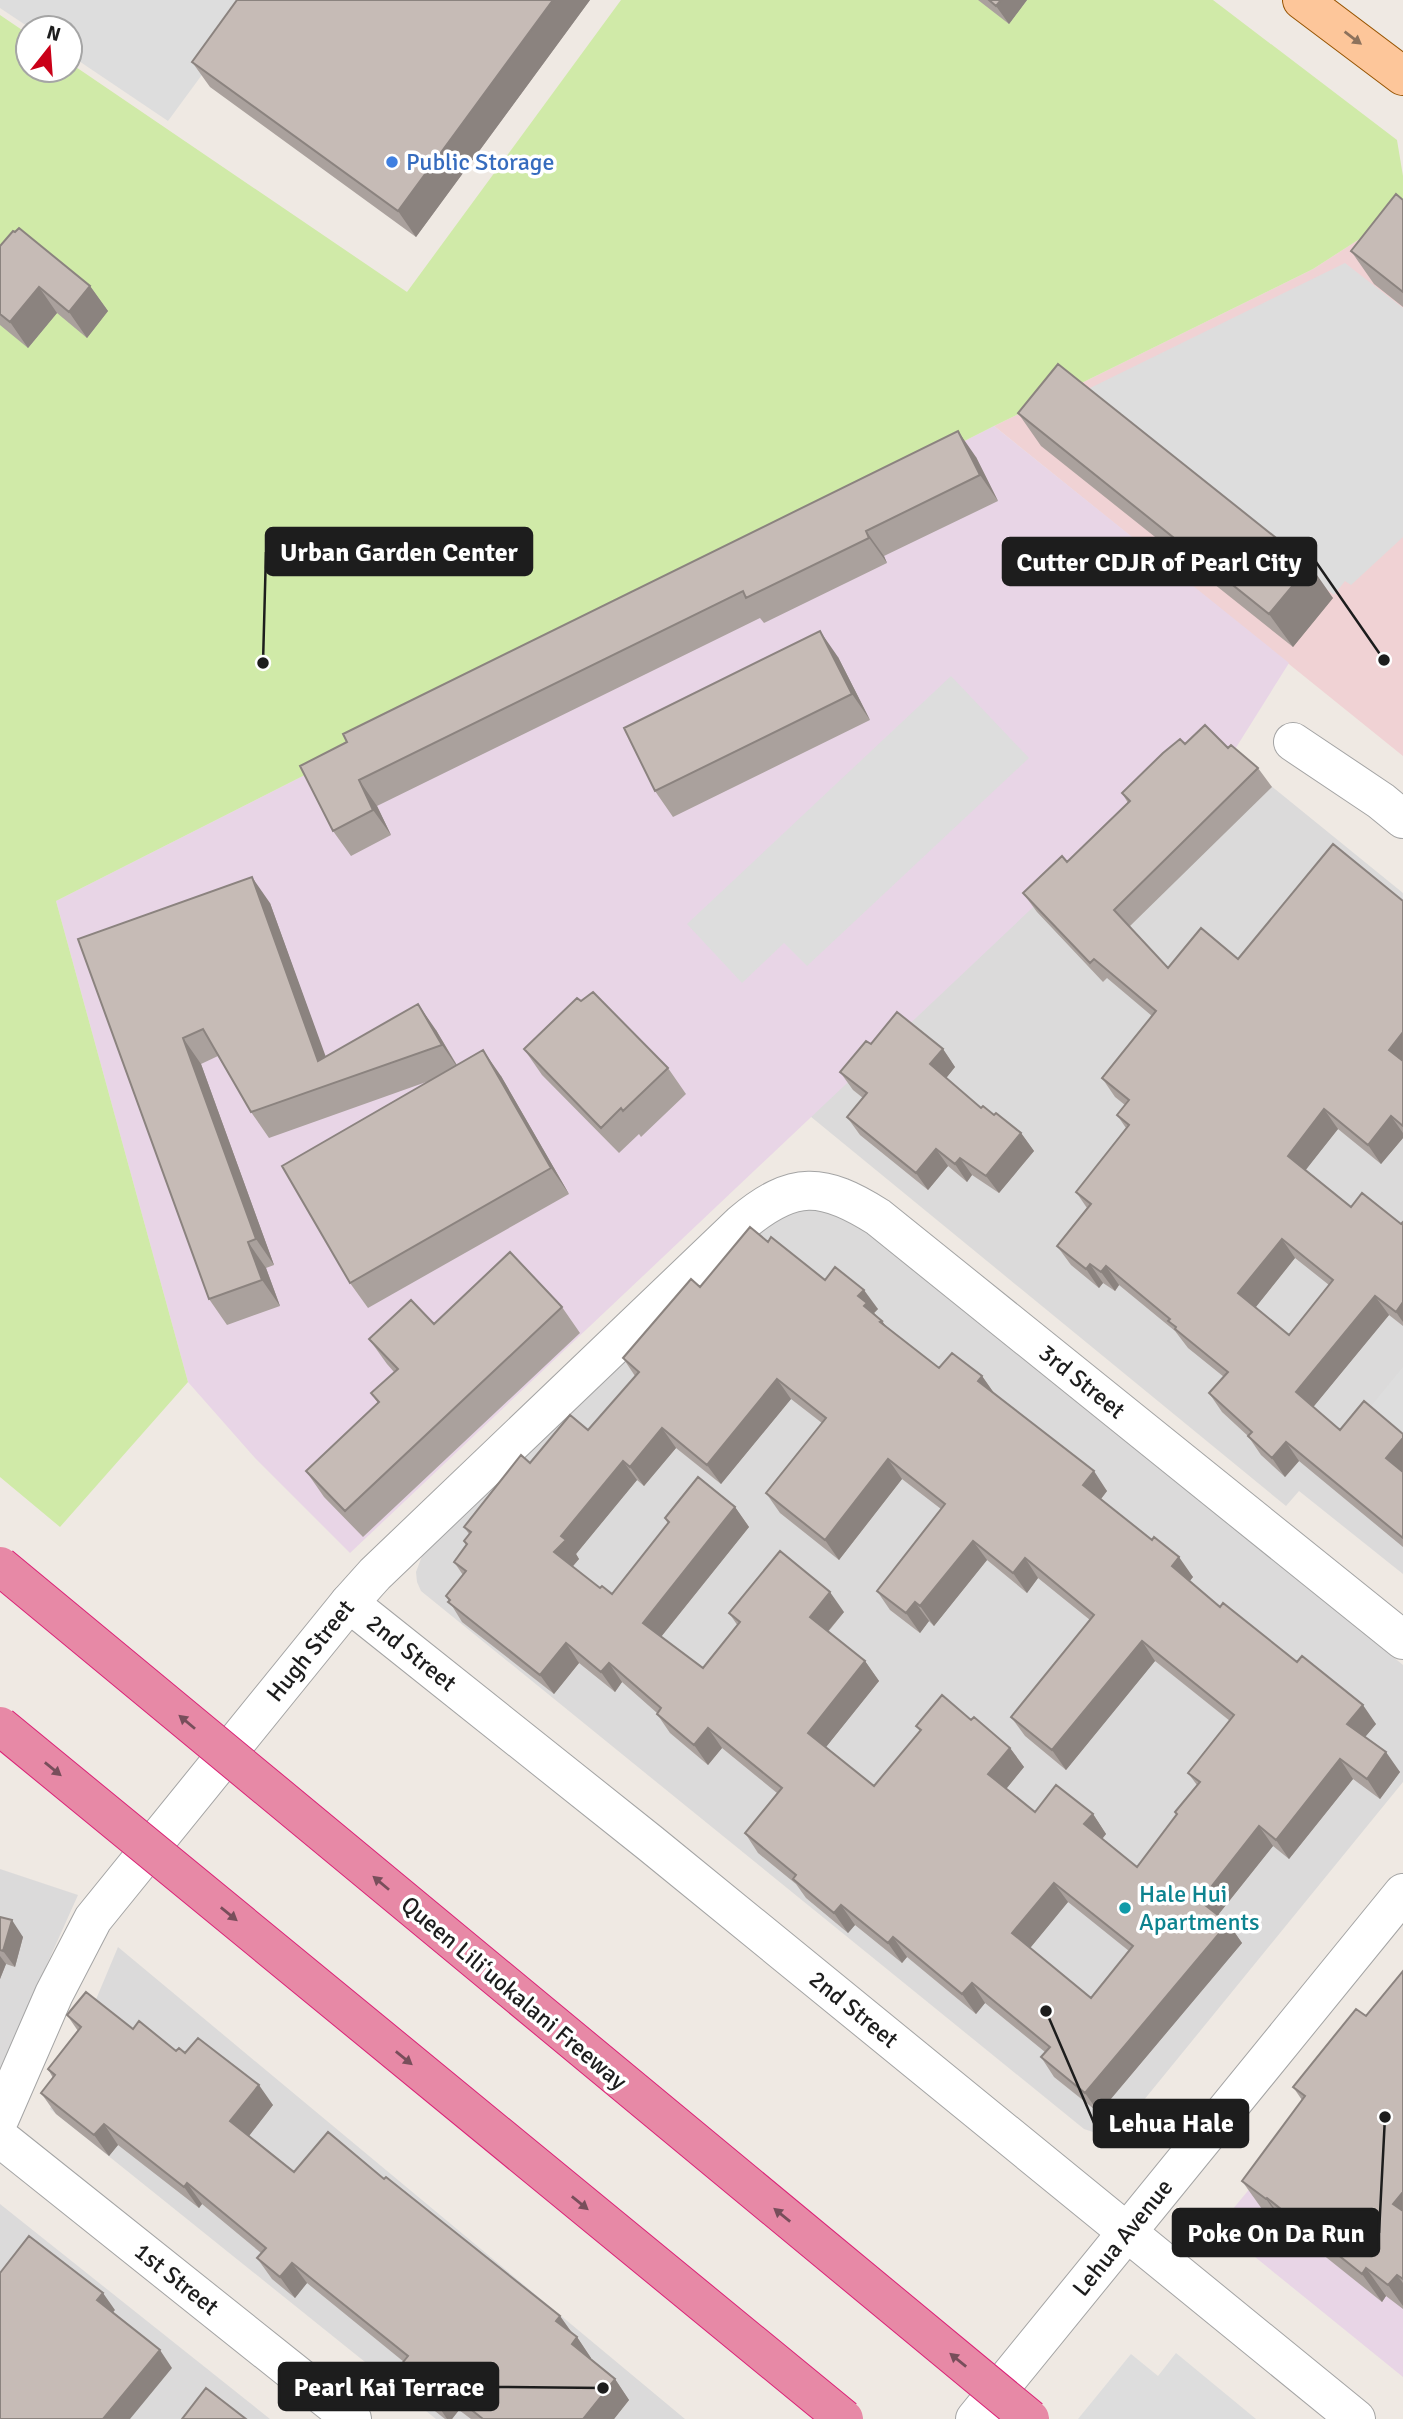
<svg xmlns="http://www.w3.org/2000/svg" width="1403" height="2419" viewBox="0 0 1403 2419" font-family="Signika,sans-serif">
<rect width="100%" height="100%" fill="#efe9e3"/>
<path fill="#dbdada" d="M1212,738L1403,893V1574L1299,1491L1286,1506L810,1116Z
M821,1206L886,1243L1403,1665V1782L1126,2122L1116,2131L1108,2134L1096,2133L1084,2129L421,1591L417,1582L416,1572L422,1556L757,1228L773,1215Z
M0,1869L78,1895L0,2069Z
M118,1947L685,2419H436L50,2109Z
M0,2204L270,2419H0Z"/>
<path fill="#f0d2d4" d="M1403,211V756L994,426L1313,269Z"/>
<path fill="#e8d5e6" d="M994,426L1289,663L1232,754L1211,739L350,1553L255,1458L188,1382L56,901Z
M1299,2129L1403,2214V2377L1218,2227Z"/>
<path fill="#d0eaa8" d="M621,0H1213L1397,140L1403,176V211L1313,269L994,426L56,901L188,1382L60,1527L0,1477V15L28,34V70H70V63L407,292Z"/>
<path fill="#ddd" d="M0,0H257L168,121L70,55V28H30L0,8Z
M1345,263L1403,308V537L1351,585L1345,581L1334,595L1082,392Z
M951,676L1029,758L807,966L784,943L742,983L687,924Z
M1403,1367V1432L1371,1406Z
M1176,2353L1256,2419H1078L1131,2354L1158,2376Z"/>
<g fill="none" stroke-linecap="round" stroke-linejoin="round">
<defs>
<g id="minor">
<path d="M1293,742L1381,801L1403,819"/>
<path id="s1" d="M349,1603L650,1843L1356,2419"/>
<path id="s2" d="M0,2118L54,1994L93,1919L349,1603L375,1574L742,1223C793,1180 823,1182 878,1217L1403,1640"/>
<path id="s3" d="M0,2138L352,2419"/>
</g>
<g id="tertiary">
<path id="s4" d="M975,2419L1403,1893"/>
</g>
<path id="primary" d="M1302,0L1403,76"/>
</defs>
<use href="#minor" stroke="#a4a4a4" stroke-width="40"/>
<use href="#tertiary" stroke="#a4a4a4" stroke-width="40"/>
<use href="#primary" stroke="#965300" stroke-width="40"/>
<use href="#minor" stroke="#fff" stroke-width="38"/>
<use href="#tertiary" stroke="#fff" stroke-width="38"/>
<use href="#primary" stroke="#fdc69a" stroke-width="38"/>
<defs>
<path id="motorway-bridge" d="M0,1566L1030,2419
M0,1726L844,2419"/>
</defs>
<use href="#motorway-bridge" stroke="#db2277" stroke-width="40" stroke-linecap="butt"/>
<use href="#motorway-bridge" stroke="#e789a6" stroke-width="38"/>
</g>
<path fill="#aaa19d" fill-rule="evenodd" d="M590,0L416,237L210,87L192,62Z
M978,0H1027L1009,24Z
M1403,200V307L1374,284L1351,251Z
M0,246L90,286L108,311L87,338L57,313L28,348L0,325Z
M1018,413L1333,598L1293,647L1041,446Z
M976,457L998,501L884,556L887,563L764,623L760,618L377,806L391,835L351,856L333,831L300,766Z
M838,657L870,720L673,817L655,791Z
M1185,744L1228,748L1258,768L1272,787L1129,927L1168,968L1238,959L1403,901V1138L1381,1164L1338,1129L1305,1170L1351,1207L1401,1224L1403,1222V1326L1389,1315L1313,1407L1340,1430L1403,1434V1547L1299,1461L1285,1477L1261,1455L1248,1436L1222,1412L1209,1393L1224,1377L1188,1348L1175,1331L1119,1285L1115,1291L1103,1283L1099,1288L1071,1265L1057,1246L1087,1208L1076,1192L1126,1128L1117,1115L1125,1105L1115,1097L1102,1078L1152,1016L1107,978L1103,982L1037,912L1023,893L1067,862L1128,803L1122,793ZM1295,1258L1329,1285L1289,1335L1255,1308Z
M270,903L325,1057L436,1030L457,1065L501,1076L569,1194L368,1308L350,1283L429,1081L269,1138L251,1112L218,1056L201,1064L274,1265L266,1268L280,1306L227,1325L209,1299L78,939Z
M581,1001L668,1068L686,1094L641,1137L639,1134L619,1153L542,1075L524,1049Z
M871,1044L943,1049L955,1067L946,1078L981,1108L1021,1133L1034,1151L999,1193L972,1175L967,1182L948,1166L928,1190L860,1135L847,1117L863,1098L853,1090L840,1072Z
M768,1242L825,1280L878,1309L874,1313L887,1327L939,1368L982,1376L994,1393L1107,1491L1101,1499L1193,1577L1189,1581L1220,1607L1297,1662L1376,1724L1365,1737L1400,1772L1380,1799L1353,1779L1289,1859L1273,1846L1218,1915L1228,1923L1242,1943L1099,2113L1054,2077L1041,2057L1045,2052L985,2003L976,2014L907,1957L902,1963L855,1925L848,1933L806,1898L796,1884L758,1853L745,1833L777,1793L722,1748L708,1765L670,1733L657,1714V1713L622,1682L615,1692L579,1663L554,1694L462,1622L446,1596L463,1575L454,1562L466,1545L464,1541L469,1534L464,1527L530,1463L588,1430L635,1376L623,1358L700,1287ZM791,1399L822,1423L766,1493L780,1513L839,1560L902,1479L941,1509L877,1591L890,1610L920,1633L929,1621L934,1626L987,1560L1027,1593L1038,1578L1090,1620L1011,1717L1025,1736L1066,1770L1155,1661L1230,1721L1188,1773L1197,1785L1175,1812L1177,1815L1137,1867L1102,1839L1106,1834L1093,1814L1035,1812L1006,1789L1024,1767L1010,1748L971,1720L916,1726L920,1731L874,1786L826,1747L879,1681L865,1661L828,1632L844,1612L729,1613L738,1626L703,1668L661,1637L749,1527L735,1507L665,1518L668,1524L612,1594L600,1588L572,1567L579,1559L576,1554L637,1480L644,1486L676,1448L721,1484ZM1068,1902L1129,1951L1091,1998L1030,1948Z
M562,1307L580,1333L363,1537L324,1497L306,1471L378,1403L371,1393L394,1372L387,1364L369,1339L434,1324Z
M0,1917L23,1937L15,1967L6,1964L0,1979Z
M1403,1971V2309L1386,2296L1382,2302L1287,2226L1286,2227L1262,2209L1242,2181L1302,2100L1293,2087L1366,2016Z
M67,2015L133,2029L176,2051L185,2053L273,2105L249,2136L294,2172L384,2179L560,2316L573,2334L577,2337L591,2358V2359L615,2379L629,2400L614,2419H471L459,2410L452,2419H445L411,2392L396,2371L404,2362L307,2283L295,2298L272,2279L257,2258L261,2253L202,2204L199,2208L118,2145L109,2156L56,2114L41,2093L53,2078L48,2069L78,2031Z"/>
<path fill="#8b837f" d="M553,0H590L416,237L398,211Z
M1001,0H1027L1009,24L996,6Z
M90,286L108,311L87,338L69,312Z
M39,287L57,313L28,348L10,322Z
M958,431L976,457L998,501L980,475Z
M866,531L884,556L887,563L869,538Z
M1310,565L1333,598L1293,647L1269,614Z
M820,631L838,657L870,720L852,694Z
M359,780L377,806L391,835L373,810Z
M252,877L270,903L335,1082L318,1061Z
M418,1004L436,1030L460,1071L442,1045Z
M1403,1032V1068L1389,1050Z
M183,1038L201,1064L274,1265L256,1239Z
M943,1049L955,1067L943,1082L930,1064Z
M483,1050L501,1076L569,1194L551,1168Z
M1324,1109L1338,1129L1301,1176L1288,1156Z
M1391,1116L1403,1133V1138L1381,1164L1368,1145Z
M1021,1133L1034,1151L999,1193L986,1176Z
M936,1149L948,1166L928,1190L916,1173Z
M960,1158L972,1175L967,1182L955,1164Z
M1282,1239L1295,1258L1251,1313L1238,1293Z
M248,1242L266,1268L280,1306L262,1280Z
M1090,1264L1103,1283L1099,1288L1086,1269Z
M1106,1266L1119,1285L1115,1291L1101,1272Z
M864,1290L878,1309L874,1313L881,1322L882,1321L896,1340L878,1326L858,1296Z
M1375,1296L1389,1315L1310,1411L1296,1392Z
M1403,1302V1322L1396,1312Z
M982,1376L996,1396L978,1381Z
M777,1379L791,1399L721,1484L707,1465Z
M662,1428L676,1448L644,1486L630,1467Z
M1403,1438V1473L1386,1458Z
M1286,1442L1299,1461L1285,1477L1272,1458Z
M888,1459L902,1479L839,1560L825,1540Z
M623,1461L637,1480L576,1554L579,1559L568,1572L554,1552L561,1536Z
M1094,1471L1107,1491L1097,1504L1083,1485Z
M735,1507L749,1527L656,1643L643,1623Z
M973,1541L987,1560L934,1626L920,1606Z
M1179,1557L1193,1577L1186,1586L1172,1566Z
M1025,1558L1038,1578L1027,1593L1013,1573Z
M830,1592L844,1612L823,1637L810,1617Z
M915,1602L929,1621L920,1633L906,1613Z
M1142,1641L1155,1661L1066,1770L1052,1750Z
M566,1643L579,1663L554,1694L540,1675Z
M865,1661L879,1681L822,1752L808,1733Z
M609,1663L622,1682L615,1692L601,1672Z
M1363,1705L1376,1724L1360,1743L1347,1724Z
M708,1728L722,1748L708,1765L694,1745Z
M1010,1748L1024,1767L1002,1794L988,1774Z
M1386,1752L1400,1772L1380,1799L1367,1779Z
M1340,1759L1353,1779L1289,1859L1276,1840Z
M1093,1814L1106,1834L1098,1844L1084,1824Z
M1259,1826L1273,1846L1214,1920L1200,1901Z
M1054,1883L1068,1902L1026,1953L1012,1933Z
M841,1905L855,1925L848,1933L834,1913Z
M12,1920L23,1937L15,1967L3,1951Z
M1228,1923L1242,1943L1099,2113L1085,2093Z
M893,1937L907,1957L902,1963L888,1943Z
M0,1956L6,1964L0,1979Z
M972,1983L985,2003L976,2014L962,1994Z
M259,2085L273,2105L245,2141L230,2121Z
M104,2124L118,2145L109,2156L94,2135Z
M187,2183L202,2204L199,2208L184,2187Z
M1403,2192V2217L1393,2204Z
M1267,2198L1287,2226L1286,2227L1266,2199Z
M292,2263L307,2283L295,2298L280,2277Z
M1366,2268L1386,2296L1382,2302L1362,2274Z
M1397,2275L1403,2283V2306L1388,2285Z
M103,2293L115,2310L109,2317L97,2300Z
M560,2316L574,2336L556,2321Z
M577,2337L591,2358L586,2365L572,2344Z
M160,2350L172,2368L130,2419H103Z
M615,2379L629,2400L614,2419H583Z
M445,2389L459,2410L452,2419H447L435,2401Z"/>
<path fill="#c6bbb6" stroke="#8b837f" stroke-width="2" fill-rule="evenodd" d="M237,0H553L398,211L192,62Z
M989,0H1001L996,6Z
M1396,194L1403,200V292L1351,251Z
M19,228L90,286L69,312L39,287L10,322L0,314V246L13,231L15,232Z
M1058,364L1310,565L1269,614L1018,413Z
M958,431L980,475L866,531L869,538L746,598L743,591L359,780L373,810L333,831L300,766L347,742L343,734Z
M820,631L852,694L655,791L624,728Z
M1205,725L1228,748L1231,745L1258,768L1114,910L1168,968L1201,928L1238,959L1333,844L1403,901V1032L1389,1050L1403,1061V1126L1391,1116L1368,1145L1324,1109L1288,1156L1351,1207L1362,1193L1401,1224L1403,1222V1302L1396,1312L1375,1296L1296,1392L1340,1430L1364,1401L1403,1434V1438L1386,1458L1403,1472V1538L1286,1442L1272,1458L1248,1436L1252,1432L1209,1393L1228,1372L1175,1329L1176,1327L1168,1321L1170,1319L1106,1266L1101,1272L1090,1264L1086,1269L1057,1246L1091,1204L1076,1192L1129,1125L1117,1115L1129,1100L1102,1078L1156,1011L1094,959L1090,963L1023,893L1062,856L1067,862L1130,801L1122,793L1163,753L1180,739L1185,744ZM1282,1239L1333,1280L1289,1335L1238,1293Z
M252,877L318,1061L418,1004L442,1045L251,1112L203,1029L183,1038L256,1239L248,1242L262,1280L209,1299L78,939Z
M593,992L668,1068L623,1111L621,1108L601,1128L524,1049L577,998L581,1001Z
M897,1012L943,1049L930,1064L981,1108L983,1106L994,1115L996,1113L1021,1133L986,1176L960,1158L955,1164L936,1149L916,1173L847,1117L867,1093L840,1072L866,1041L871,1044Z
M483,1050L551,1168L350,1283L282,1166Z
M750,1227L768,1242L771,1237L825,1280L835,1267L864,1290L858,1296L867,1303L864,1306L882,1321L880,1322L939,1368L952,1353L982,1376L978,1381L1094,1471L1083,1485L1152,1540L1154,1537L1179,1557L1172,1566L1220,1607L1223,1603L1297,1662L1302,1656L1363,1705L1347,1724L1386,1752L1367,1779L1340,1759L1276,1840L1259,1826L1200,1901L1228,1923L1085,2093L1041,2057L1050,2047L972,1983L962,1994L893,1937L888,1943L841,1905L834,1913L793,1879L796,1875L745,1833L782,1788L708,1728L694,1745L657,1714L661,1708L609,1663L601,1672L566,1643L540,1675L448,1602L450,1600L446,1596L466,1571L454,1562L467,1544L464,1541L471,1532L464,1527L521,1455L530,1463L570,1415L588,1430L639,1372L623,1358L691,1279L700,1287ZM777,1379L826,1418L766,1493L825,1540L888,1459L945,1504L877,1591L906,1613L915,1602L920,1606L973,1541L1013,1573L1025,1558L1094,1615L1011,1717L1052,1750L1142,1641L1234,1715L1188,1773L1200,1782L1175,1812L1177,1814L1137,1867L1084,1824L1093,1814L1056,1785L1035,1812L988,1774L1010,1748L974,1717L971,1720L942,1695L916,1726L921,1730L874,1786L808,1733L865,1661L810,1617L830,1592L780,1551L729,1613L740,1622L703,1668L643,1623L735,1507L698,1477L665,1518L669,1522L612,1594L602,1586L600,1588L554,1552L566,1540L561,1536L623,1461L630,1467L662,1428L707,1465ZM1054,1883L1133,1946L1091,1998L1012,1933Z
M510,1252L562,1307L345,1511L306,1471L379,1402L371,1393L398,1369L369,1339L411,1300L434,1324Z
M0,1917L12,1920L3,1951L0,1950Z
M1403,1971V2192L1393,2204L1403,2211V2279L1397,2275L1388,2285L1366,2268L1362,2274L1267,2198L1266,2199L1242,2181L1305,2096L1293,2087L1356,2009L1366,2016Z
M86,1992L133,2029L139,2021L176,2051L179,2048L185,2053L198,2038L259,2085L230,2121L294,2172L328,2132L384,2179L386,2177L560,2316L556,2321L577,2337L572,2344L615,2379L583,2419H483L445,2389L435,2401L396,2371L408,2356L292,2263L280,2277L257,2258L266,2248L187,2183L184,2187L104,2124L94,2135L41,2093L55,2075L48,2069L81,2027L67,2015Z
M29,2236L103,2293L97,2300L160,2350L103,2419H0V2273Z
M206,2388L246,2419H182Z"/>
<defs><path id="oneway-solid" d="M-6-.8H1V-3.2L6.5 0L1 3.2V.8H-6Z" transform="scale(1.75)"/></defs>
<use fill="#8d725c" href="#oneway-solid" transform="translate(1353 38) rotate(37)"/>
<g fill="#784e5b">
<use href="#oneway-solid" transform="translate(187 1722) rotate(-140)"/>
<use href="#oneway-solid" transform="translate(53 1769) rotate(39)"/>
<use href="#oneway-solid" transform="translate(381 1883) rotate(-140)"/>
<use href="#oneway-solid" transform="translate(229 1914) rotate(39)"/>
<use href="#oneway-solid" transform="translate(404 2058) rotate(39)"/>
<use href="#oneway-solid" transform="translate(580 2203) rotate(39)"/>
<use href="#oneway-solid" transform="translate(782 2215) rotate(-141)"/>
<use href="#oneway-solid" transform="translate(958 2360) rotate(-141)"/>
</g>
<circle fill="#3f7fe0" stroke="#fff" stroke-width="2.5" cx="392" cy="162" r="7"/>
<circle fill="#0f9aa8" stroke="#fff" stroke-width="2.5" cx="1125" cy="1908" r="7"/>
<g text-anchor="middle" stroke-width="7" stroke-linejoin="round" paint-order="stroke">
<g font-size="24" fill="#366cbe" stroke="#fff" text-anchor="start">
<text x="406" y="170">Public Storage</text>
</g>
<g font-size="24" fill="#1d1d1d" stroke="#fff">
<text dy="8" stroke="none"><textPath href="#s2" startOffset="1586">3rd Street</textPath></text>
<text dy="8" stroke="none"><textPath href="#s2" startOffset="565">Hugh Street</textPath></text>
<text dy="8" stroke="none"><textPath href="#s1" startOffset="80">2nd Street</textPath></text>
<text transform="translate(514 1993) rotate(40)" y="8">Queen Liliʻuokalani Freeway</text>
<text dy="8" stroke="none"><textPath href="#s1" startOffset="648">2nd Street</textPath></text>
<text dy="8" stroke="none"><textPath href="#s4" startOffset="234">Lehua Avenue</textPath></text>
<text dy="8" stroke="none"><textPath href="#s3" startOffset="226">1st Street</textPath></text>
</g>
<g font-size="24" fill="#0d838f" stroke="#fff" text-anchor="start">
<text x="1139" y="1902">Hale Hui<tspan x="1139" dy="28">Apartments</tspan></text>
</g>
</g>
<path fill="none" stroke="#1d1d1d" stroke-width="2.5" d="M263 663L266 552M1384 660L1316 562M1046 2011L1094 2123M1385 2117L1379 2233M603 2388L498 2387"/>
<g fill="#1d1d1d" stroke="#fff" stroke-width="2.5">
<circle cx="263" cy="663" r="7"/>
<circle cx="1384" cy="660" r="7"/>
<circle cx="1046" cy="2011" r="7"/>
<circle cx="1385" cy="2117" r="7"/>
<circle cx="603" cy="2388" r="7"/>
</g>
<g fill="#1d1d1d" stroke="#1d1d1d" stroke-width="2.5">
<rect x="266" y="528" width="266" height="47" rx="7"/>
<rect x="1003" y="538" width="313" height="47" rx="7"/>
<rect x="1094" y="2100" width="154" height="47" rx="7"/>
<rect x="1173" y="2209" width="206" height="47" rx="7"/>
<rect x="279" y="2363" width="219" height="47" rx="7"/>
</g>
<g font-size="26" text-anchor="middle" font-weight="bold" fill="#fff">
<text x="399" y="561">Urban Garden Center</text>
<text x="1159" y="571">Cutter CDJR of Pearl City</text>
<text x="1171" y="2132">Lehua Hale</text>
<text x="1276" y="2242">Poke On Da Run</text>
<text x="389" y="2396">Pearl Kai Terrace</text>
</g>
<g transform="translate(49 49) rotate(17)"><circle r="33" fill="#ffffff" stroke="#a5a5a5" stroke-width="2"/>
<path d="M0-5L12 26L0 18L-12 26Z" fill="#ca0018"/>
<text y="-10" font-size="19" font-weight="bold" text-anchor="middle" fill="#1d1d1d">N</text>
</g>
</svg>
